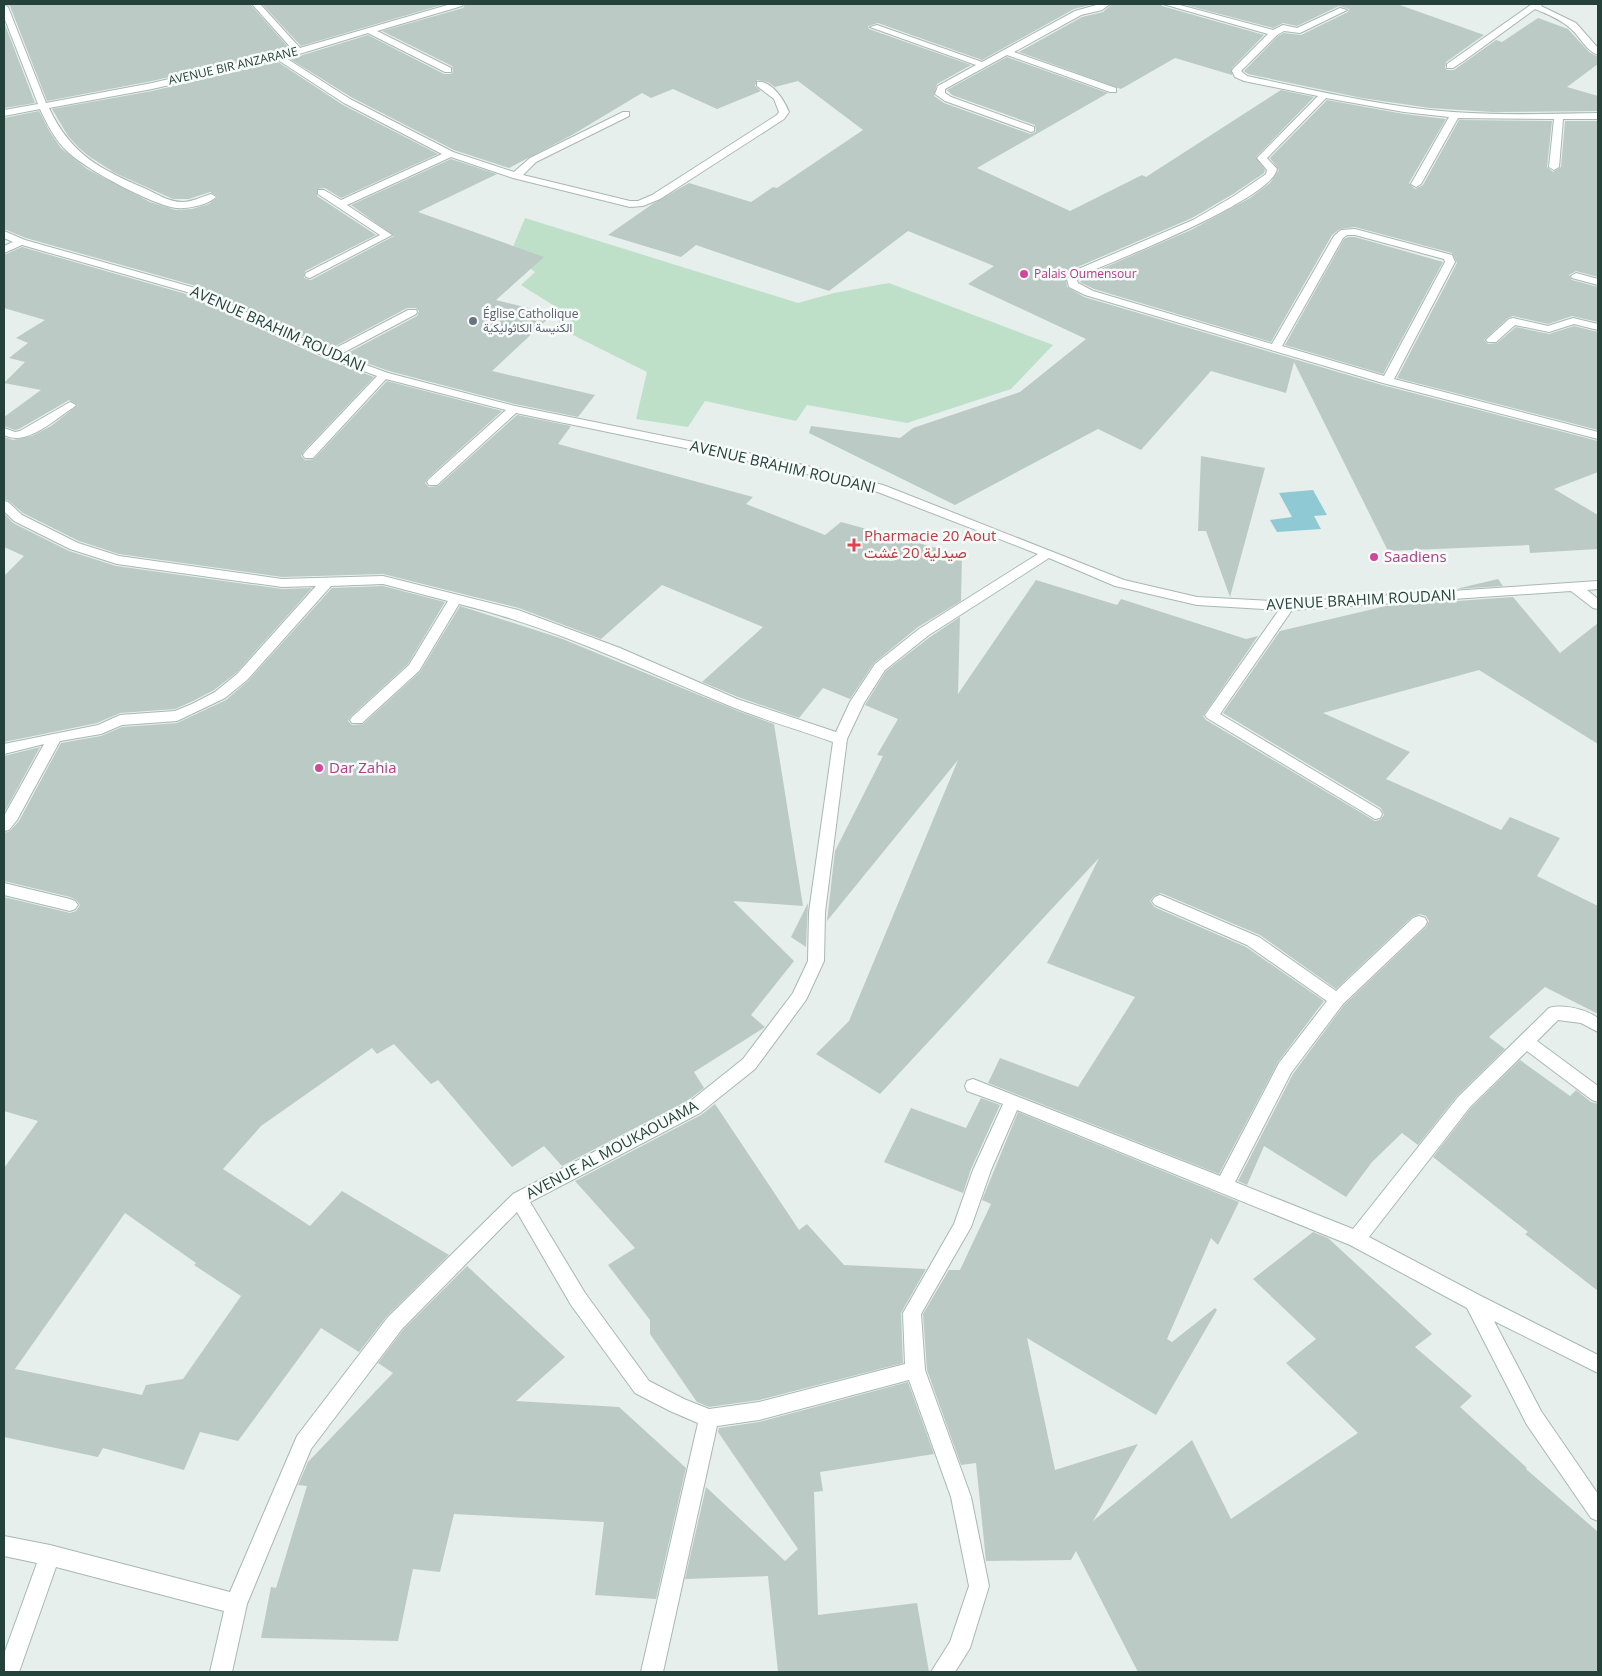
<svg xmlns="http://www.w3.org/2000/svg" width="1602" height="1676" viewBox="0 0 1602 1676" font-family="'Open Sans',Vazirmatn,sans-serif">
<rect width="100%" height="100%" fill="#e6efeb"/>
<path fill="#bfe0c8" d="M525,218L798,303L834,293L889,283L1053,345L1011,389L907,423L807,405L796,421L705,401L688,427L636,419L647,372L561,329L556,307L521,285L535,272L510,254Z"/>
<path fill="#8ec9d4" d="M1313,490L1327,515L1314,516L1321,529L1277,532L1270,520L1292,517L1279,493Z"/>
<path fill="#bbcac4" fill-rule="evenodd" d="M6,4H250L290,49L152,81L47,101L10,6Z
M262,4H445L301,46Z
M465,4H1094L1074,9L982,60L878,23L868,26L869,29L971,65L937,84L934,96L944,103L1030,134L1036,132L1035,125L952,95L947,90L1007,57L1108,93L977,168L1070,211L1142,175L1146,177L1281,90L1314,97L1256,157L1265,170L1264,173L1233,194L1192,218L1075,268L1066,278L1067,287L1084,297L1382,385L1598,441V472L1554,489L1598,515V549L1530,553L1529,545L1388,551L1294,362L1286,393L1211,371L1141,450L1098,429L955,505L809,433L811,426L900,438L913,428L1020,392L1086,339L968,284L994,266L908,231L829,291L696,245L681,257L608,235L654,203L689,183L751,202L773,187L777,188L863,130L798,81L775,87L768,82L757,80L755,86L761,91L717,109L673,89L651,98L642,93L572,135L509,168L454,150L351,97L290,59L368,35L444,74H451L453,72L452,66L382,31L463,8Z
M1112,4H1161L1162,6L1264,35L1232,68V75L1175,58L1121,89L1019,52L1082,17L1103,12Z
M1182,4H1397L1484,35L1446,62L1445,68L1447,70H1454L1496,40L1502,42L1538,18L1568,29L1589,52L1598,57V64L1567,87L1598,96V111L1493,112L1430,108L1362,98L1248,74L1244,71L1278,36L1284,33L1301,35L1348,12L1349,9L1339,6L1297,26L1283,23L1273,28Z
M4,22L35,103L4,108Z
M278,62L343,105L438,154L341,198L325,188L317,189V196L376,235L305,271L304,278L311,280L394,236L351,205L451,159L497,174L418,212L544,257L496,300L553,314L492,371L595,395L578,417L515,404L389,371L344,355L417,316L419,311L416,308H407L330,349L196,286L26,238L4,229V118L39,111L50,132L61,148L87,169L150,202L176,210L192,209L209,204L218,197L210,192L189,199H173L115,173L90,157L79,148L68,136L52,109L152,91Z
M1327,100L1404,114L1446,119L1409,183L1415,189L1423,185L1459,120L1552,121L1547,167L1553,172L1561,167L1565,121H1598V277L1576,271L1569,275L1572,280L1598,287V322L1572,316L1548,324L1513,316L1508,318L1484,340L1488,344L1497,343L1516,327L1549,334L1574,326L1598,332V430L1397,378L1457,263L1452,253L1355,227L1340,229L1332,235L1271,342L1094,289L1080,282L1085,276L1191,230L1250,198L1270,183L1279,170L1270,158Z
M1348,237H1355L1443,262L1383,374L1285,345L1344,239Z
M22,247L186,294L325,359L374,377L304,451L301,456L305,460L314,459L387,381L502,411L428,478L425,483L429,487L438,486L517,415L571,426L558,444L753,497L746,504L825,535L841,522L962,555L961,601L918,627L874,663L850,699L823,688L799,718L738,697L702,682L763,627L662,585L601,639L519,608L383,574L282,577L119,554L79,541L23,513L9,501L4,499V437L13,440L32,436L51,426L78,405L69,400L19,429L15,430L4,426V417L41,390L4,383L25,362L9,358L28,343L16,338L45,320L4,308V255Z
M1201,456L1265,468L1230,597L1206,531H1198Z
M4,513L13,523L69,551L116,566L282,589L312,588L236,673L214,690L191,702L175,709L120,713L97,723L4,742V576L24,556L4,547Z
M1498,579L1503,586L1456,589Z
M1036,580L1117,605L1121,599L1246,639L1258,636L1203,716L1206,720L1375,821L1380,820L1384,815L1381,808L1223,713L1280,631L1386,606L1513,597L1560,653L1598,623V744L1479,670L1323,713L1410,752L1386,779L1501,830L1510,817L1560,838L1537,876L1598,906V1014L1545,987L1489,1037L1505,1049L1457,1096L1418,1145L1402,1133L1372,1162L1346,1197L1264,1146L1247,1185L1238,1181L1293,1074L1344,1005L1426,927L1429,921L1426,916L1420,914L1412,917L1336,989L1260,935L1161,893L1154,896L1150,901L1154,907L1246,947L1324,1001L1278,1062L1219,1174L988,1083L1000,1058L1078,1087L1135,997L1047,963L1099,858L880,1094L816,1054L849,1021L958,760L827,921L835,851L883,756L877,755L898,719L865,705L886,671L930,637L960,617L958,694Z
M383,586L445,602L408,664L351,716L348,721L352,725L363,724L420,672L460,606L560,638L738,711L774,724L803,906L733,901L794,961L751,1015L765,1027L694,1072L704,1088L687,1101L562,1166L544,1146L512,1167L438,1080L431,1084L394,1044L377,1054L372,1048L261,1126L223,1169L310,1226L342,1191L449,1255L387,1316L359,1352L321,1328L238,1441L200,1432L184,1470L103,1448L98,1457L4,1437V1168L38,1121L4,1111V897L70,913L76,911L80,905L76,900L70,897L4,881V833L10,831L19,821L61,743L101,736L122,727L177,723L226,700L248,681L332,588ZM125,1213L196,1263L194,1265L241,1296L183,1379L146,1385L142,1395L15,1369Z
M40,747L4,813V756Z
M808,903L806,946V947L791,937Z
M1520,1060L1570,1096L1576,1090L1591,1102L1598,1104V1291L1525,1234L1528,1232L1433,1157L1471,1108Z
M981,1098L1000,1105L971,1169L963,1193L884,1162L911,1108L966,1128Z
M715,1104L799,1230L807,1224L844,1265L926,1269L901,1313L903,1363L759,1400L709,1407L697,1402L650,1334V1320L608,1265L635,1248L575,1181L701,1115Z
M1018,1112L1239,1202L1218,1245L1211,1238L1167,1339L1172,1342L1215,1308L1217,1310L1156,1415L1027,1338L1055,1470L1138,1444L1093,1521L1192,1440L1231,1519L1358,1433L1286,1363L1316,1339L1253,1279L1313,1232L1328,1238L1432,1334L1415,1347L1472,1396L1460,1407L1527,1468L1526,1469L1598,1532V1672H1138L1076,1551L1071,1560L986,1561L976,1463L961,1465L927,1370L923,1314L949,1270H960L991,1204L982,1200Z
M467,1266L565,1357L516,1401L619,1407L686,1468L656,1599L595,1595L604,1522L454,1514L440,1572L413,1569L398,1641L261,1638L271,1587L276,1588L307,1486L298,1485L308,1462L393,1373L378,1363L403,1330Z
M908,1382L934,1454L820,1472L823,1491L814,1492L818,1615L917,1603L929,1672H778L768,1576L685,1579L706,1487L785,1561L798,1549L718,1432L719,1428L759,1422Z"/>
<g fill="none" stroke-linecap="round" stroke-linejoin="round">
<defs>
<path id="minor" d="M252,4H260L300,48L451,4H463L462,6L377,31L451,68V72H445L368,33L286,58L350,99L453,152L514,172L530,158L623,112H629V116L536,162L523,175L630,201H638L652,195L777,115L779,112L774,99L757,86V82C772,80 784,100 789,112L784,119L660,199L643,206L630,207L513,178L451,157L347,205L392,235L310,278L306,277L305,275L306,273L380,235L318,194V190H324L341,200L442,154L344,103L278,60L152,89L49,108C71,155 100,169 146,189C157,194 169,202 182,202C192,202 201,197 211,194L216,197C208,205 188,209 176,208C151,204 85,169 67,151C55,140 47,124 40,109L4,116V110L38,104L4,17V5L8,7L46,103L152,83L293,50Z
M1100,4H1110L1102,10L1081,15L1014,52L1116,88V92H1110L1007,55L945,89V93L951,97L1034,127V131L1031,132L945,101L935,94L938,86L976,65L870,27L877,25L982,62L1075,11Z
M1163,4H1176L1273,30L1283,25L1297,28L1340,8L1347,10L1300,33L1284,31L1277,35L1241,71L1247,76C1308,89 1369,103 1430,110C1486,116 1542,114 1598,113V119H1563L1559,167L1554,170L1549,167L1554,119L1458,118L1421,184L1416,187L1411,184L1449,117L1404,112L1326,98L1267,158L1277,169C1272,199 1115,261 1084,274L1077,280L1078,283L1093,291L1272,344L1334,236L1341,230L1355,229L1452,255L1455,262L1394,379L1598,432V439L1383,383L1085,295L1069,287L1067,279L1076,270L1193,220L1234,196L1266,174L1267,170L1257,158L1318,96L1244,81L1235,77L1232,71L1233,69L1268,34ZM1347,235H1355L1444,259L1445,262L1384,376L1282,346L1343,238Z
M1532,4H1542L1541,6L1576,23L1598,48V55C1586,51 1580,36 1570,28C1560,19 1547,14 1535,9L1465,60L1453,68H1447V64Z
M4,231L25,240L195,288L330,351L408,310H416L417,312L416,314L339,355L388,373L515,406L787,461L883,485L1124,580L1197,597L1288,602L1598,581V589L1587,590L1598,599V609L1593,608L1571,591L1292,610L1220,714L1380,810L1382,814L1380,818L1375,819L1207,718L1205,715L1279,610L1197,605L1115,586L1049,558L929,635L885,670L864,703L847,739L825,912L824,961L806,1000L755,1069L700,1113L530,1202L585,1293L649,1381L684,1399L709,1409L759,1402L905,1364L903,1313L954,1224L973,1170L1003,1104L967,1091L965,1086L967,1081L973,1079L1220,1176L1279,1063L1327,1001L1247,945L1155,905L1152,901L1155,897L1160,895L1165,897L1259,937L1336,991L1413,918L1419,916L1425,918L1427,922L1425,926L1343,1004L1291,1073L1235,1182L1353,1229L1458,1097L1549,1008C1563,1004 1586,1009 1598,1018V1032L1581,1023L1558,1020L1537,1041L1598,1086V1102L1592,1100L1527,1051L1470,1107L1369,1237L1481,1296L1598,1355V1373L1494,1321L1541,1411L1598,1494V1521L1591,1518L1527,1425L1467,1308L1350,1245L1017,1110L991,1170L971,1227L921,1314L925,1370L971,1497L989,1586L970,1648L955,1672H931L950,1642L969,1586L951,1497L909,1380L759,1420L717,1426L663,1672H641L698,1423L670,1411L635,1393L571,1305L517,1212L402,1329L311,1449L247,1604L232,1672H210L224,1611L56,1567L19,1672H4V1654L37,1563L4,1556V1536L50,1545L230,1592L297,1436L388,1317L513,1194L688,1103L743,1059L793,993L808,961L809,912L833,742C797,729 760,719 725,704C636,667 553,627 459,604L419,671L362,723H352L350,720L352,717L409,665L448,601L383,584L331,586L247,680L225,698L177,721L122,725L101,734L60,741L17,820L9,830L4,831V816L44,744L4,754V744L98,725L120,715L175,711L192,704L215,692L237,674L316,586L282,587L117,564L70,549L14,521L4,511V501L8,502L22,515L78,543L119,556L282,579L383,576L518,610L620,648L737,699L836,732L850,702L875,664L919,629L1038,554L875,491L787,469L516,413L437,485H429L427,482L429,479L506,410L386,379L313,458H305L303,455L305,452L377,376L326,357L187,292L22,245L4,253V246L13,242L4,238Z
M1576,273L1598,279V285L1572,278L1571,276Z
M1513,318L1548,326L1573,318L1598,324V330L1574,324L1549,332L1515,325L1496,342H1488L1486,340L1488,338L1509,319Z
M70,402L76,405L74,407C55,419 27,447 4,435V428L15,432L20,431Z
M4,883L70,899L75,901L78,905L75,909L70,911L4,895Z"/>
</defs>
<use href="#minor" stroke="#a8b8b2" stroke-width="2"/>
<use href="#minor" fill="#fff" fill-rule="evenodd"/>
</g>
<g fill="#d1479c" stroke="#f7fbf9" stroke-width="2">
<circle cx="1024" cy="274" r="5"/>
<circle cx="1374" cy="557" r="5"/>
<circle cx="319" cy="768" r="5"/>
</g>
<circle fill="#6b7280" stroke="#f7fbf9" stroke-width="2" cx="473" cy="321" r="5"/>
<path fill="#e0444e" stroke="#f7fbf9" stroke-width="2" d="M851.5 537.5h5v5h5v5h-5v5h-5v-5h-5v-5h5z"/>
<g text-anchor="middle" stroke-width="5" stroke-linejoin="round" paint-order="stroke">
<g font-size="12" fill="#24423a" stroke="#f7fbf9">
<text transform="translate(233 66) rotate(-13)" y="4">AVENUE BIR ANZARANE</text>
</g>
<g font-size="12" fill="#b23c85" stroke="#f7fbf9" text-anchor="start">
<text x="1034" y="278">Palais Oumensour</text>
</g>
<g font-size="12" fill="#5b616d" stroke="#f7fbf9" text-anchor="start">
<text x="483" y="318">Église Catholique<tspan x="483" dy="14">الكنيسة الكاثوليكية</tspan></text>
</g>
<g font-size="15" fill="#24423a" stroke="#f7fbf9">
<text transform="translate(278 329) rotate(24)" y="5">AVENUE BRAHIM ROUDANI</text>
<text transform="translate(783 467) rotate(13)" y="5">AVENUE BRAHIM ROUDANI</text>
<text transform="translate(1361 600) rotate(-3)" y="5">AVENUE BRAHIM ROUDANI</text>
<text transform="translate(612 1150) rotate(-28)" y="5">AVENUE AL MOUKAOUAMA</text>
</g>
<g font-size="15" fill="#be3a42" stroke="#f7fbf9" text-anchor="start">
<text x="864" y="541">Pharmacie 20 Aout<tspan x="864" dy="17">صيدلية 20 غشت</tspan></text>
</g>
<g font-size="15" fill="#b23c85" stroke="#f7fbf9" text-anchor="start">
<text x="1384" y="562">Saadiens</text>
<text x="329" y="773">Dar Zahia</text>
</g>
</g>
<rect width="1602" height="1676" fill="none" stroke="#24423a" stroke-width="10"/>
</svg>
